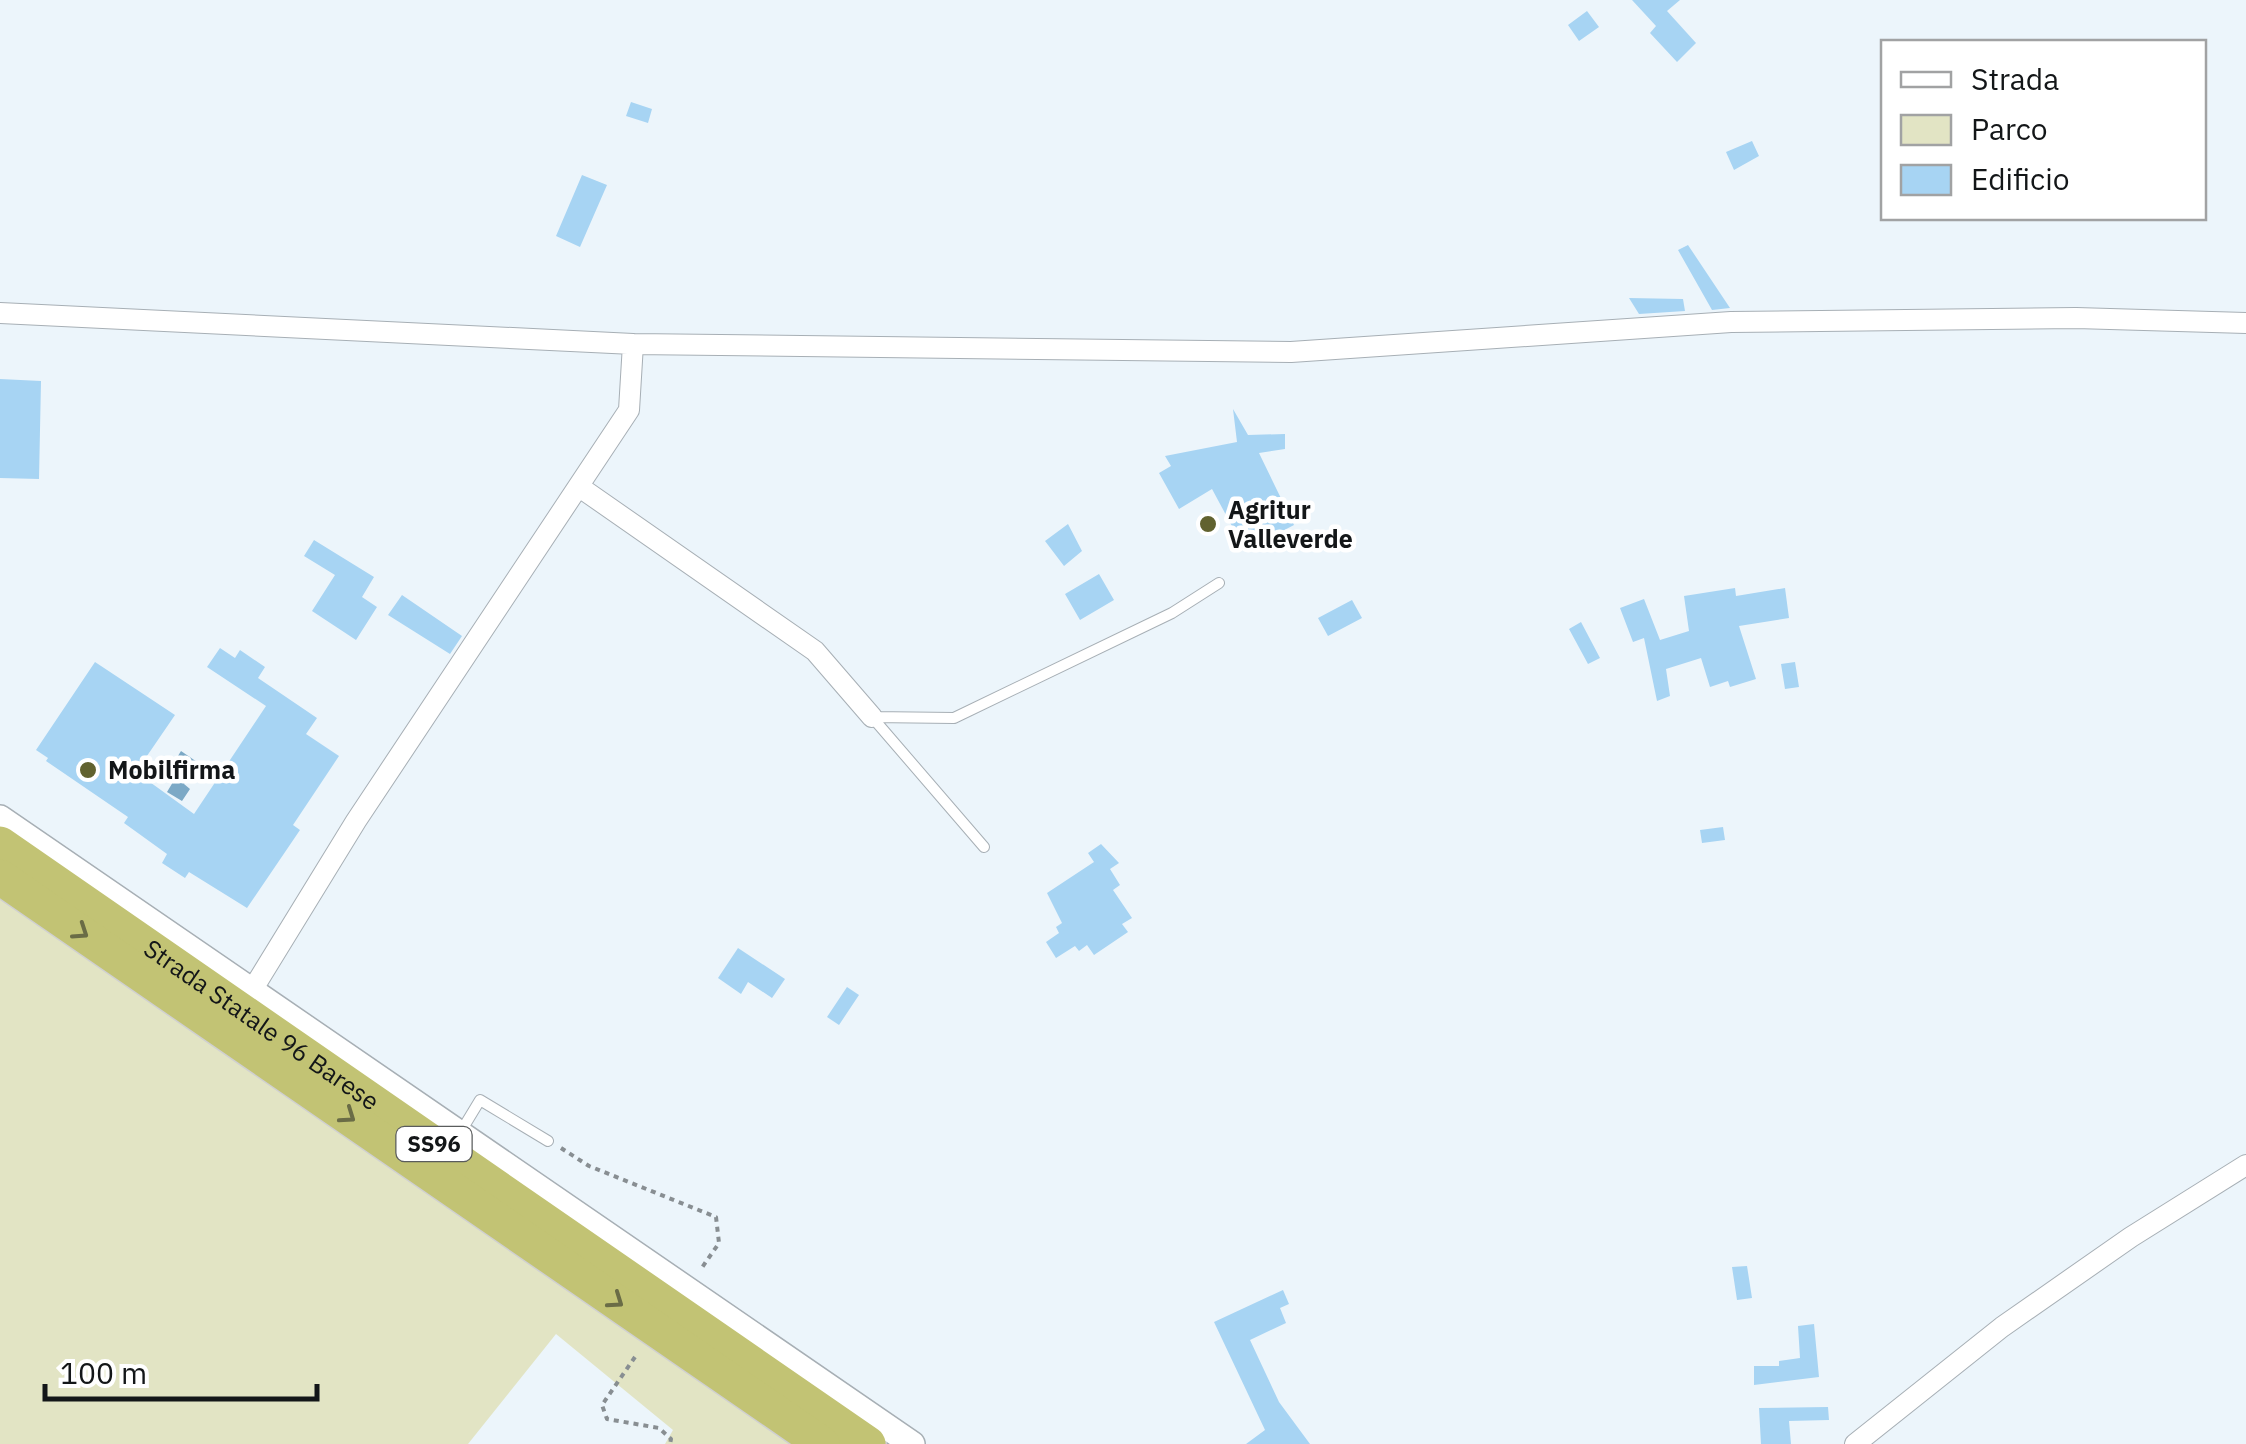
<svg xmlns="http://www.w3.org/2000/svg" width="2246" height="1444" viewBox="0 0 2246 1444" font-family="'IBM Plex Sans',sans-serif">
<rect width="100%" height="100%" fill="#ecf5fb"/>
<path fill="#e2e4c4" d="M0,888L796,1444H665L673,1430L556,1334L468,1444H0Z"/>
<path fill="#7ca9c6" d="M181,751L197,762L184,784L190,789L182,801L167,792L173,782L165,777Z"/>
<path fill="#a7d4f3" d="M1632,0H1680L1667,11L1696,43L1677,62L1650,33L1656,26Z
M1587,11L1599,27L1579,41L1568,25Z
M631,102L652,109L648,123L626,116Z
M1752,141L1759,156L1734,170L1726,152Z
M582,175L607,185L580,247L556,236Z
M1688,245L1730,308L1712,310L1678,250Z
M1629,298L1683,299L1685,311L1639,314Z
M0,379L41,381L39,479L0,478Z
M1233,409L1248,435L1285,434V449L1259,453L1294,525L1252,547L1247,537L1240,541L1212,489L1179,509L1159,473L1171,466L1165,456L1237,442Z
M1068,524L1082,551L1064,566L1045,541Z
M314,540L374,577L362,597L377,607L356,640L312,611L335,575L304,556Z
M1099,574L1114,600L1080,620L1065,594Z
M1735,588L1736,596L1785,588L1789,618L1739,626L1756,679L1730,687L1728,681L1710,687L1701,658L1666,669L1670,696L1657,701L1644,638L1633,642L1620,608L1644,599L1660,640L1689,631L1684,596Z
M402,595L462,636L450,654L388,615Z
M1352,600L1362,618L1328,636L1318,618Z
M1581,622L1600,658L1588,664L1569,629Z
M220,648L235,658L240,650L265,667L258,678L317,718L306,734L339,756L293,825L300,830L247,908L189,872L185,878L162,863L167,854L124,823L128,817L46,761L48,758L36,750L95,662L175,715L136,772L194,814L266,706L207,667Z
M1795,662L1799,687L1785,689L1781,664Z
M1723,827L1725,840L1702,843L1700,830Z
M1101,844L1119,863L1110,869L1120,885L1113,890L1132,918L1122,924L1128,932L1094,955L1087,945L1079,951L1075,946L1056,958L1046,942L1059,933L1056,927L1062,923L1047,893L1094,862L1088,853Z
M738,948L785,979L772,998L748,982L741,994L718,978Z
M847,987L859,995L839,1025L827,1017Z
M1747,1266L1752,1298L1737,1300L1732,1267Z
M1283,1290L1289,1304L1280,1308L1286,1323L1250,1340L1279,1402L1310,1444H1246L1265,1430L1214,1322Z
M1814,1324L1819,1377L1754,1385V1366H1779V1361L1800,1358L1798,1326Z
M1828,1407L1829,1420L1789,1421L1791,1444H1761L1759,1408Z"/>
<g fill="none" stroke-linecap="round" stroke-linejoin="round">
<defs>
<path id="service" d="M872,717L954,718L1172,613L1219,583
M872,717L984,847
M460,1133L480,1100L548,1141"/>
<path id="minor" d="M0,313L633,344L1291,352L1731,322L2076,318L2246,323
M581,488L815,651L872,717
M251,992L356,821L629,410L633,344
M1855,1444L2002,1327L2131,1237L2246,1165"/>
<path id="tertiary" d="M0,818L912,1444"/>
<g id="trunk">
<path id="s1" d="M0,844L868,1444"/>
<path d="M0,877L822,1444"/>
</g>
</defs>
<use href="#service" stroke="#a7afb5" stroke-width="12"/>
<use href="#minor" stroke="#a7afb5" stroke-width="22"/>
<use href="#tertiary" stroke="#a7afb5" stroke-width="28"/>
<use href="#trunk" stroke="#d0d0d1" stroke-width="38"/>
<path stroke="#888e92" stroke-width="4" stroke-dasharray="5 5" stroke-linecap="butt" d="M561,1148L589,1166L716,1217L719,1243L701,1269
M635,1357L602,1405L607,1419L659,1428L671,1439L670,1444"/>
<use href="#service" stroke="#fff" stroke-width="10"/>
<use href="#minor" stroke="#fff" stroke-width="20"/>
<use href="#tertiary" stroke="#fff" stroke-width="25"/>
<use href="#trunk" stroke="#c2c374" stroke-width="35"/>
</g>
<defs><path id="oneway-chevron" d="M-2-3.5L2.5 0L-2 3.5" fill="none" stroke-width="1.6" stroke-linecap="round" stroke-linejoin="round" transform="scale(2.5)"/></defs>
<g stroke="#6a6c46">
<use href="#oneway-chevron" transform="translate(81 932) rotate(34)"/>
<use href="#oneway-chevron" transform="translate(348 1116) rotate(35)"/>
<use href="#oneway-chevron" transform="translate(616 1301) rotate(35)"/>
</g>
<g fill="#61622f" stroke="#fff" stroke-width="4">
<circle cx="1208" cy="524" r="10"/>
<circle cx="88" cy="770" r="10"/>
</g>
<g text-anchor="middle" stroke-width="9" stroke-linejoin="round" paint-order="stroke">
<rect fill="#fff" stroke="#5a5c5d" stroke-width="2.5" x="396.5" y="1127" width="75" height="34" rx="8"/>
<g font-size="22" font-weight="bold" fill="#131618">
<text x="434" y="1152">SS96</text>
</g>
<g font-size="25" font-weight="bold" fill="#131618" stroke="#fff" text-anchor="start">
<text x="1228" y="519">Agritur<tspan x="1228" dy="29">Valleverde</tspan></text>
<text x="108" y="779">Mobilfirma</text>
</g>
<g font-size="25" fill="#131618" stroke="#fff">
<text dy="9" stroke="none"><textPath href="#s1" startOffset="318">Strada Statale 96 Barese</textPath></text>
</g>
</g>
<rect x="1881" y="40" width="325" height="180" fill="#ffffff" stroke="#a1a2a3" stroke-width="2.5"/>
<rect x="1901" y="72" width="50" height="15" fill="#ffffff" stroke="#a1a2a3" stroke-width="2.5"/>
<text x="1971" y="90" font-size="30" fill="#131618">Strada</text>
<rect x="1901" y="115" width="50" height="30" fill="#e2e4c4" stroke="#a1a2a3" stroke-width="2.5"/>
<text x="1971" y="140" font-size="30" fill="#131618">Parco</text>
<rect x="1901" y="165" width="50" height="30" fill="#a7d4f3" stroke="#a1a2a3" stroke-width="2.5"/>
<text x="1971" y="190" font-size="30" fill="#131618">Edificio</text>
<path d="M45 1384v15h272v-15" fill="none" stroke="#131618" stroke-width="5"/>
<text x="60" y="1384" font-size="30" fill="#131618" stroke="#ffffff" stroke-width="8" paint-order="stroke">100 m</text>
</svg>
